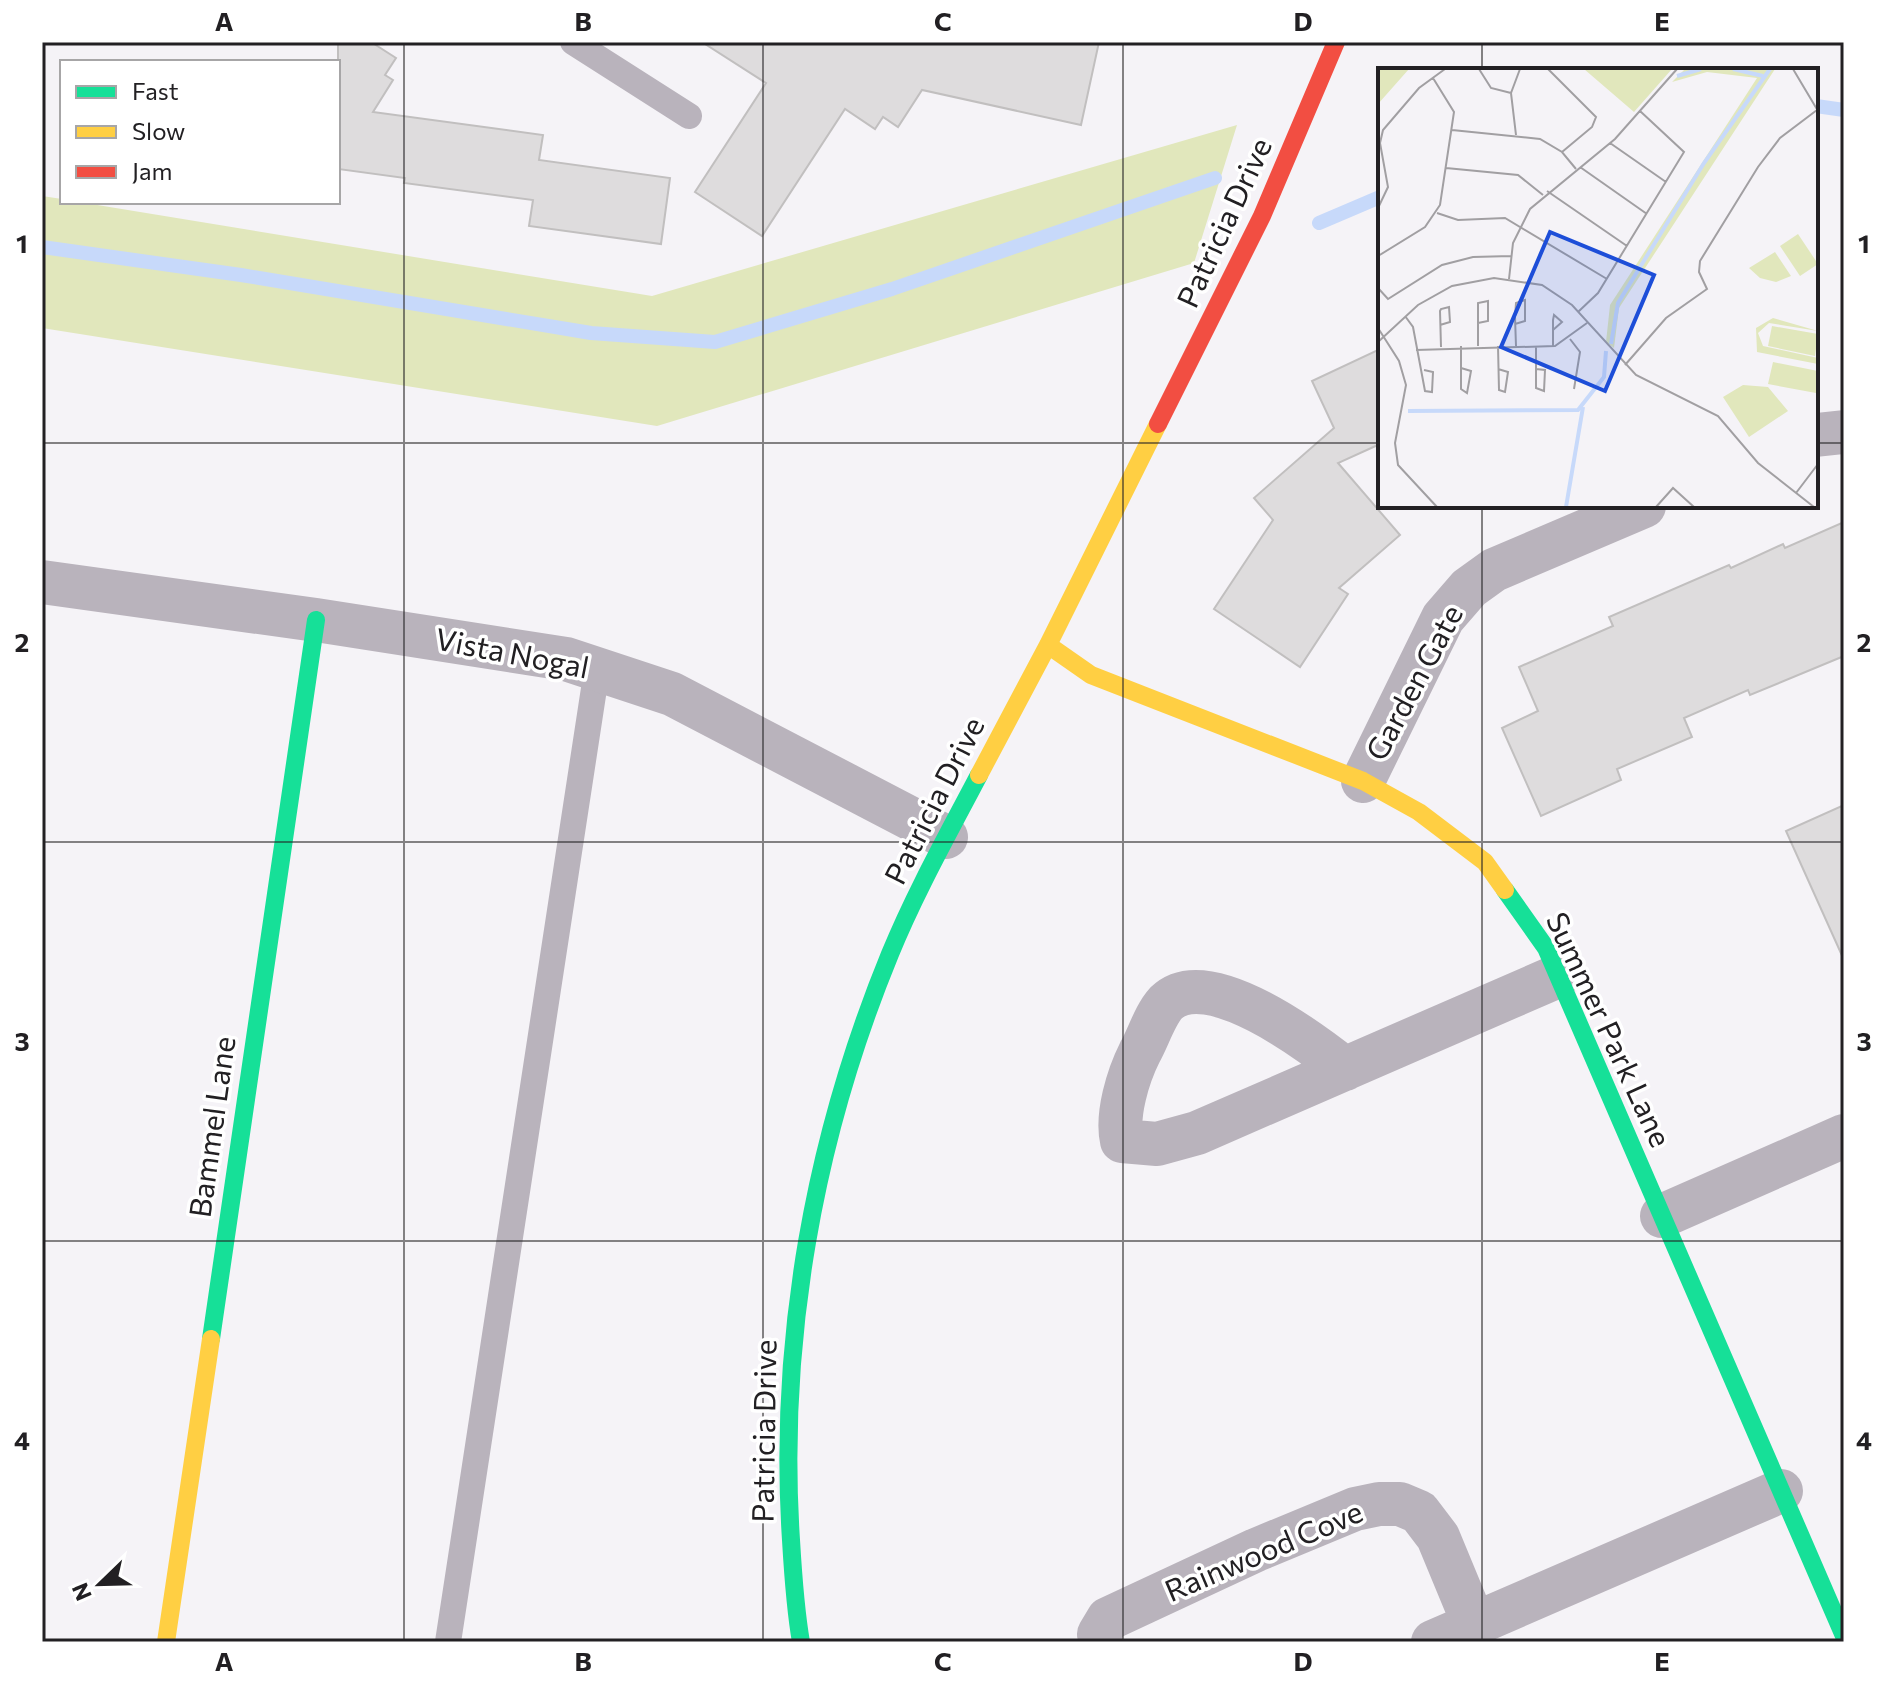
<svg xmlns="http://www.w3.org/2000/svg" width="1886" height="1684" viewBox="0 0 1886 1684" font-family="Commissioner,sans-serif">
<rect width="100%" height="100%" fill="#f5f3f7"/>
<path fill="#e1e7bc" d="M1237,125L1194,263L657,426L42,328V196L62,199V202H79L652,296Z"/>
<g fill="none" stroke-linecap="round" stroke-linejoin="round">
<path stroke="#c7d9fa" stroke-width="14" d="M1816,106L1844,110
M1319,223L1380,197
M42,247L241,275L591,333L715,342L892,289L1215,178"/>
</g>
<path fill="#dedcdd" stroke="#c1bfbf" stroke-width="2" d="M338,42H371L396,58L385,75L393,80L373,112L543,135L539,160L670,178L661,244L529,226L533,200L404,183L405,178L338,169Z
M702,42H1099L1081,125L922,90L898,127L883,117L875,129L845,109L762,236L695,192L766,83Z
M1380,349V444L1338,463L1400,535L1339,588L1348,594L1300,667L1214,609L1273,520L1254,498L1334,428L1312,381Z
M1844,522V656L1750,695L1748,690L1684,718L1692,737L1617,769L1621,780L1541,816L1502,728L1538,711L1519,667L1613,626L1609,617L1729,565L1731,568L1783,544L1785,548Z
M1844,805V960L1786,831Z"/>
<g fill="none" stroke-linecap="round" stroke-linejoin="round">
<path stroke="#b9b3bc" stroke-width="26" d="M573,42L689,116
M448,1642L597,669"/>
<path stroke="#b9b3bc" stroke-width="44" d="M1816,435L1844,432
M42,582L316,620L566,659L672,694L946,837
M1363,781L1443,618L1469,588L1494,570L1644,506
M1345,1069C1312,1043 1207,963 1166,1003C1155,1015 1148,1038 1140,1052C1128,1076 1116,1115 1122,1141L1157,1144L1197,1133L1558,976
M1662,1216L1844,1136
M1101,1642L1099,1634L1108,1619L1256,1550L1355,1509L1379,1504H1400L1419,1512L1438,1537L1474,1624
M1433,1642L1781,1491"/>
<path stroke="#16e098" stroke-width="18" d="M1505,890L1546,948L1844,1636
M211,1339L316,620
M801,1642C795,1608 793,1574 791,1540C778,1340 814,1139 890,954C915,893 948,834 979,775"/>
<path stroke="#ffcf43" stroke-width="18" d="M1048,645L1091,675L1363,781L1419,812L1485,862L1505,890
M979,775L1048,645L1158,424
M166,1642L211,1339"/>
<path stroke="#f24e42" stroke-width="18" d="M1158,424L1262,216L1336,42"/>
</g>
<path fill="none" stroke="#222023" stroke-width="2" stroke-opacity="0.55" d="M404,42V1642M763,42V1642M1123,42V1642M1482,42V70M42,443H1380M1816,443H1844M1482,506V1642M42,842H1844M42,1241H1844"/>
<g text-anchor="middle" stroke-width="7" stroke-linejoin="round" paint-order="stroke">
<g font-size="30" fill="#222023" stroke="#fff">
<text transform="translate(1225 223) rotate(-65)" y="10">Patricia Drive</text>
<text transform="translate(512 654) rotate(11)" y="10">Vista Nogal</text>
<text transform="translate(1415 683) rotate(-62)" y="10">Garden Gate</text>
<text transform="translate(935 801) rotate(-63)" y="10">Patricia Drive</text>
<text transform="translate(1608 1030) rotate(65)" y="10">Summer Park Lane</text>
<text transform="translate(213 1127) rotate(-82)" y="10">Bammel Lane</text>
<text transform="translate(765 1431) rotate(-89)" y="10">Patricia Drive</text>
<text transform="translate(1264 1552) rotate(-23)" y="10">Rainwood Cove</text>
</g>
</g>
<g transform="translate(1378 68)">
<rect width="440" height="440" fill="#f5f3f7"/>
<path d="M307,1H397L241,240L236,280L228,274L232,237L379,10L329,4L294,14ZM420,166L440,196L422,208L402,178ZM397,184L413,208L398,214L382,210L371,200ZM395,250L440,263L391,255L380,265L385,278L440,290V296L379,284L378,260ZM394,258L440,266L437,288L390,278ZM395,294L440,303L438,325L390,316ZM365,317L390,319L410,343L371,369L345,329Z" fill="#e1e7bc"/>
<path d="M0,1H31L0,36ZM206,1H294L256,44Z" fill="#e1e7bc"/>
<path fill="none" stroke="#c7d9fa" stroke-width="4" d="M355,1L385,8M299,8L323,1M233,276L240,235L326,95L392,1M30,343L200,342L226,309L228,283M188,439L205,339"/>
<path fill="none" stroke="#a19fa2" stroke-width="2" d="M101,1L113,20L133,25M170,1L218,49L214,59L184,84M415,1L440,43M74,62L162,71L184,84L198,101M138,67L133,25L142,1M232,75L288,114M202,99L269,146M68,100L140,107L165,127M169,123L249,178M0,140L10,119L2,75L5,62L41,20L67,1M59,145L80,152L127,150L229,211M0,188L47,159L62,137L76,44L55,10M131,211L135,175L152,141L237,71L299,1M0,220L10,231L64,197L95,189L133,188M200,244L220,225L306,84L262,43M27,248L35,259L47,323L54,324L55,304L46,302M137,256L147,253V232L138,235L137,249L138,278M62,257L72,254L71,239L63,241L62,243L63,279M0,260L21,293L28,317L17,375L20,397L59,439M175,262L184,254L176,247L175,252V278M192,271L202,284L196,321M0,274L40,237L74,218L116,210L164,217L194,237L258,307L340,348L380,395L436,439M83,278V321L89,325L93,303L83,300M100,278V235L110,233V253L100,255M120,278L121,322L127,324L130,304L120,301M158,278V320L166,323L167,302L158,301M38,282L177,278L209,255M247,297L288,250L329,221L321,204L322,193L380,99L402,70L439,42M418,425L440,396M278,439L295,420L316,439"/>
<path fill="#1d4ed8" fill-opacity="0.15" stroke="#1d4ed8" stroke-width="4" d="M172,164L276,207L227,323L123,279Z"/>
<rect width="440" height="440" fill="none" stroke="#222023" stroke-width="4"/>
</g>
<rect width="1886" height="1684" fill="none" stroke="#ffffff" stroke-width="88"/>
<rect x="60" y="60" width="280" height="144" fill="#ffffff" stroke="#a7a6a7" stroke-width="2"/>
<rect x="76" y="86" width="40" height="12" fill="#16e098" stroke="#a7a6a7" stroke-width="2"/>
<text x="132" y="100" font-size="24" fill="#222023">Fast</text>
<rect x="76" y="126" width="40" height="12" fill="#ffcf43" stroke="#a7a6a7" stroke-width="2"/>
<text x="132" y="140" font-size="24" fill="#222023">Slow</text>
<rect x="76" y="166" width="40" height="12" fill="#f24e42" stroke="#a7a6a7" stroke-width="2"/>
<text x="132" y="180" font-size="24" fill="#222023">Jam</text>
<g transform="translate(100 1584) rotate(247)" stroke="#ffffff" stroke-width="6" paint-order="stroke">
<path d="M0-6L14 30L0 20L-14 30Z" fill="#222023"/>
<text y="-12" font-size="22" font-weight="bold" text-anchor="middle" fill="#222023">N</text>
</g>
<rect x="44" y="44" width="1798" height="1596" fill="none" stroke="#222023" stroke-width="3"/>
<g font-size="26" text-anchor="middle" font-weight="bold" fill="#222023">
<text x="224" y="31">A</text>
<text x="583" y="31">B</text>
<text x="943" y="31">C</text>
<text x="1303" y="31">D</text>
<text x="1662" y="31">E</text>
<text x="22" y="253">1</text>
<text x="1864" y="253">1</text>
<text x="22" y="652">2</text>
<text x="1864" y="652">2</text>
<text x="22" y="1051">3</text>
<text x="1864" y="1051">3</text>
<text x="22" y="1450">4</text>
<text x="1864" y="1450">4</text>
<text x="224" y="1671">A</text>
<text x="583" y="1671">B</text>
<text x="943" y="1671">C</text>
<text x="1303" y="1671">D</text>
<text x="1662" y="1671">E</text>
</g>
</svg>
